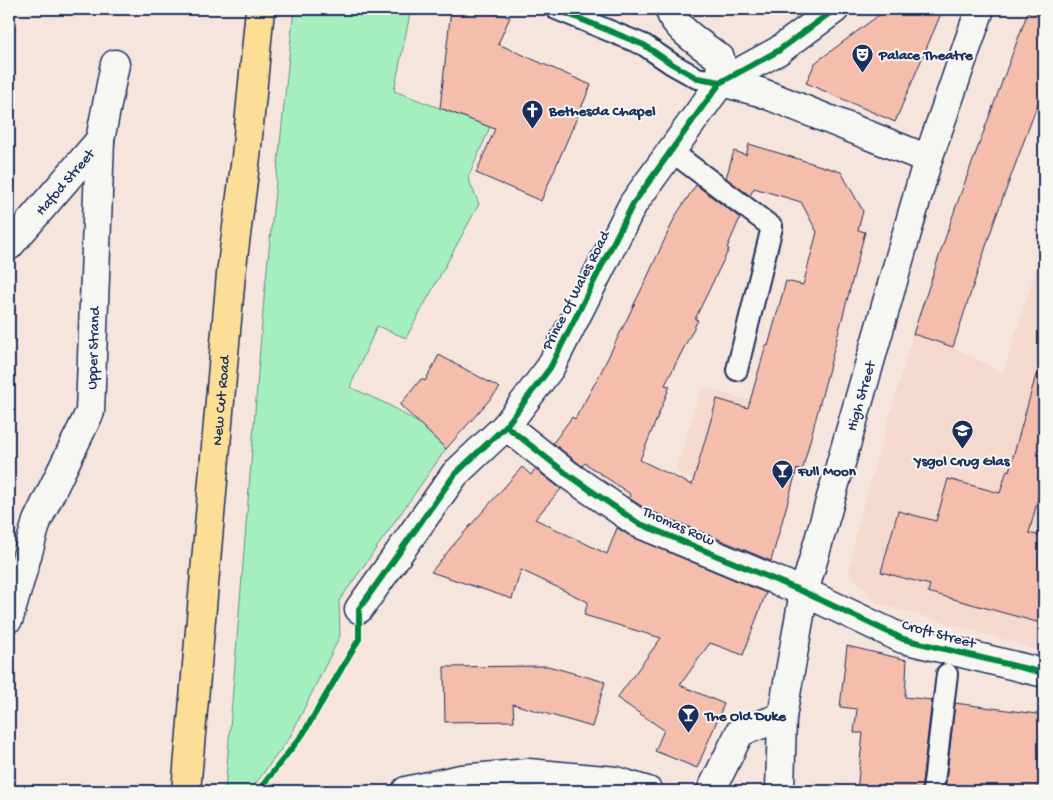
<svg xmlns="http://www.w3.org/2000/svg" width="1053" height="800" viewBox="0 0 1053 800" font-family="'Gochi Hand',sans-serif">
<rect width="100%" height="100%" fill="#f6e5dd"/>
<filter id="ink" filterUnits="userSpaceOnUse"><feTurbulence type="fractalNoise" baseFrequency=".02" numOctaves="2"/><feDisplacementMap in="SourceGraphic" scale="10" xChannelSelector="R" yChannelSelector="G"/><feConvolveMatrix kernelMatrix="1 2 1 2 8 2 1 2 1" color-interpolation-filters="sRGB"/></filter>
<g filter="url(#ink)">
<path fill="#f6d9ce" d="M1043,246H1044V654L1019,644L876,603L849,573L857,528L913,334L953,347L1003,373Z
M702,387L816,419L802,471L797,469L743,501L675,471Z"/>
<path fill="#a5efbe" stroke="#608f8e" d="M294,9H411L394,91L490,127L468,178L479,204L406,338L377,326L350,387L389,405L420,424L446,449L339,601L340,636L290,737L250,791H225L264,298Z"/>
<path fill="#f5bdab" stroke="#1b2f5e" d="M451,9H477L510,17L498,44L591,85L541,201L476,173L495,129L440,108Z
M887,9H943L895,122L806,83L815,63Z
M1029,9H1044V87L994,222L953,347L913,334L955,209Z
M749,144L841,172L863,211L858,230L865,232L802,471L797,469L771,561L646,509L629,498L630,494L585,463L582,466L553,443L572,417L575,419L600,374L645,282L676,215L696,185L740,218L727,248L729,249L695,319L698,320L665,385L670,386L640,460L692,485L717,399L748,408L766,345L768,346L786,281L803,285L817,232L801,202L754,188L750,196L726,178L734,151L746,155Z
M439,355L500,388L446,449L400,405L421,379L425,381Z
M1036,375L1044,376V475L1029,533L1044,537V624L928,592L930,585L881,572L898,511L936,521L948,479L1000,493L1007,470L1009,471Z
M522,467L531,475L535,469L561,489L535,519L607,554L617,528L632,537L766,593L743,655L710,643L680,685L724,704L697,768L655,751L664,730L617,698L661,638L584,615L588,602L521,570L512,599L431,572L455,543Z
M847,646L907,660L905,697L932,700L921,791H857L863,733H854L857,709L840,707Z
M548,666L605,682L592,727L513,704L514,721L445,722L444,667Z
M955,703L1044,715V784L1038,783L1037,791H1013L979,787V791H945Z"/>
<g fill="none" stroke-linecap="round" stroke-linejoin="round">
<defs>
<path id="service" d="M556,9L644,45L672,64L697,78L721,82
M671,151L772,227L737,370
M933,791L947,674"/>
<g id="minor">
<path d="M670,9C670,25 707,49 720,58L721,82"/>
<path d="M721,82L760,92L928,159"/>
<path id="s1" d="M9,246L100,140"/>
<path d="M506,426L567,474L638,523L804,592L903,639L1044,673"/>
<path d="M359,609L455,474L506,426L550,368L633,204L721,82L778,51L835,9"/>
<path id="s2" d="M9,618L37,521L90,412L100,140L115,64"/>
<path d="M406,791L461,779L528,773L616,781L648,791"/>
<path d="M711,791L740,732L782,717"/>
</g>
<g id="secondary">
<path id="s3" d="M780,791L782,717L804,592L928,159L980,9"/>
</g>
<g id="primary">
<path id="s4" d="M186,791L231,274L246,157L260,9"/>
</g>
</defs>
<use href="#service" stroke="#1b2f5e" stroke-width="24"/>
<use href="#minor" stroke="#1b2f5e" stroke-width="31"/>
<use href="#secondary" stroke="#1b2f5e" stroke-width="31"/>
<use href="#primary" stroke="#1b2f5e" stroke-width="31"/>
<use href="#service" stroke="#f6f6f2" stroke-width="20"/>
<use href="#minor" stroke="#f6f6f2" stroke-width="28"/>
<use href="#secondary" stroke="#f6f6f2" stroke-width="28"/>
<use href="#primary" stroke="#fdde96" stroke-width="28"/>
<defs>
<path id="cycleway" d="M556,9L644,45L672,64L697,78L721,82
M506,426L567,474L638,523L804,592L903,639L1044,673
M258,791L303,734L359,639V609L455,474L506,426L550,368L633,204L703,106L721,82L778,51L835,9"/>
</defs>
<use href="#cycleway" stroke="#f6f6f2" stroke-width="9"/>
<use href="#cycleway" stroke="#00873e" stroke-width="6"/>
</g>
</g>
<defs>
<symbol id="theatre-pin" viewBox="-11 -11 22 30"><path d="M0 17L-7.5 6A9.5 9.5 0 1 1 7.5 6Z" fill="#1b2f5e" stroke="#f6f6f2"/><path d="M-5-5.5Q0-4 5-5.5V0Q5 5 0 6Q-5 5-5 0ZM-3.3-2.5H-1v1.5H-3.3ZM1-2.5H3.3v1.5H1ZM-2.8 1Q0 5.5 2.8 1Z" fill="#fff"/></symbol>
<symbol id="church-pin" viewBox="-11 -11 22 30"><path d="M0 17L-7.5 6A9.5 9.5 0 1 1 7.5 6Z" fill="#1b2f5e" stroke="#f6f6f2"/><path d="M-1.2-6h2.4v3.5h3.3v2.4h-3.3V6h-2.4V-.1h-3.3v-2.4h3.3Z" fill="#fff"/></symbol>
<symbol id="school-pin" viewBox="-11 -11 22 30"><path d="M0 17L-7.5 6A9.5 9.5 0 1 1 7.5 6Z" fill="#1b2f5e" stroke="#f6f6f2"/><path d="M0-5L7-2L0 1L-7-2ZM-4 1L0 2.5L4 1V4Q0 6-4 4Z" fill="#fff"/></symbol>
<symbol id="bar-pin" viewBox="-11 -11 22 30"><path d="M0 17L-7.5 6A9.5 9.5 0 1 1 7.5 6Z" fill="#1b2f5e" stroke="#f6f6f2"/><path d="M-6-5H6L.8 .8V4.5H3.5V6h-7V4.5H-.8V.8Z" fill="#fff"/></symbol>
</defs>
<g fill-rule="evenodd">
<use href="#theatre-pin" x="850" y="42" width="25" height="34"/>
<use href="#church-pin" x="520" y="98" width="25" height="34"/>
<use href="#school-pin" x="950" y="418" width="25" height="34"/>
<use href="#bar-pin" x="770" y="458" width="25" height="34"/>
<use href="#bar-pin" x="676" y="702" width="25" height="34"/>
</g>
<g text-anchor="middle" stroke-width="4" stroke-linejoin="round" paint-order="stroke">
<g font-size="15" font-weight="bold" fill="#1b2f5e" stroke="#f6f6f2" text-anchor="start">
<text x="879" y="59">Palace Theatre</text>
<text x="549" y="115">Bethesda Chapel</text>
<text x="962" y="465" text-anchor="middle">Ysgol Crug Glas</text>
<text x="798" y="475">Full Moon</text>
<text x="705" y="720">The Old Duke</text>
</g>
<g font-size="15" fill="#1b2f5e" stroke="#f6f6f2">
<text dy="5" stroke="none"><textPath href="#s1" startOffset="85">Hafod Street</textPath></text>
<text transform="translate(575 290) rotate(-63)" y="5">Prince Of Wales Road</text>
<text dy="5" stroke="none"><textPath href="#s2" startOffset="286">Upper Strand</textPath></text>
<text dy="5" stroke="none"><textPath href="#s3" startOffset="405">High Street</textPath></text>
<text dy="5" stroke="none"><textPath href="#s4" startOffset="392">New Cut Road</textPath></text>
<text transform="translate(679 525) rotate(24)" y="5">Thomas Row</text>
<text transform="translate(939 633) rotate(15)" y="5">Croft Street</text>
</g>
</g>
<rect width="1053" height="800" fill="none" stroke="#f6f6f2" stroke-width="30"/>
<rect x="15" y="15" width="1023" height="770" fill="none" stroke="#1b2f5e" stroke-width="2" filter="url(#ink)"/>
</svg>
